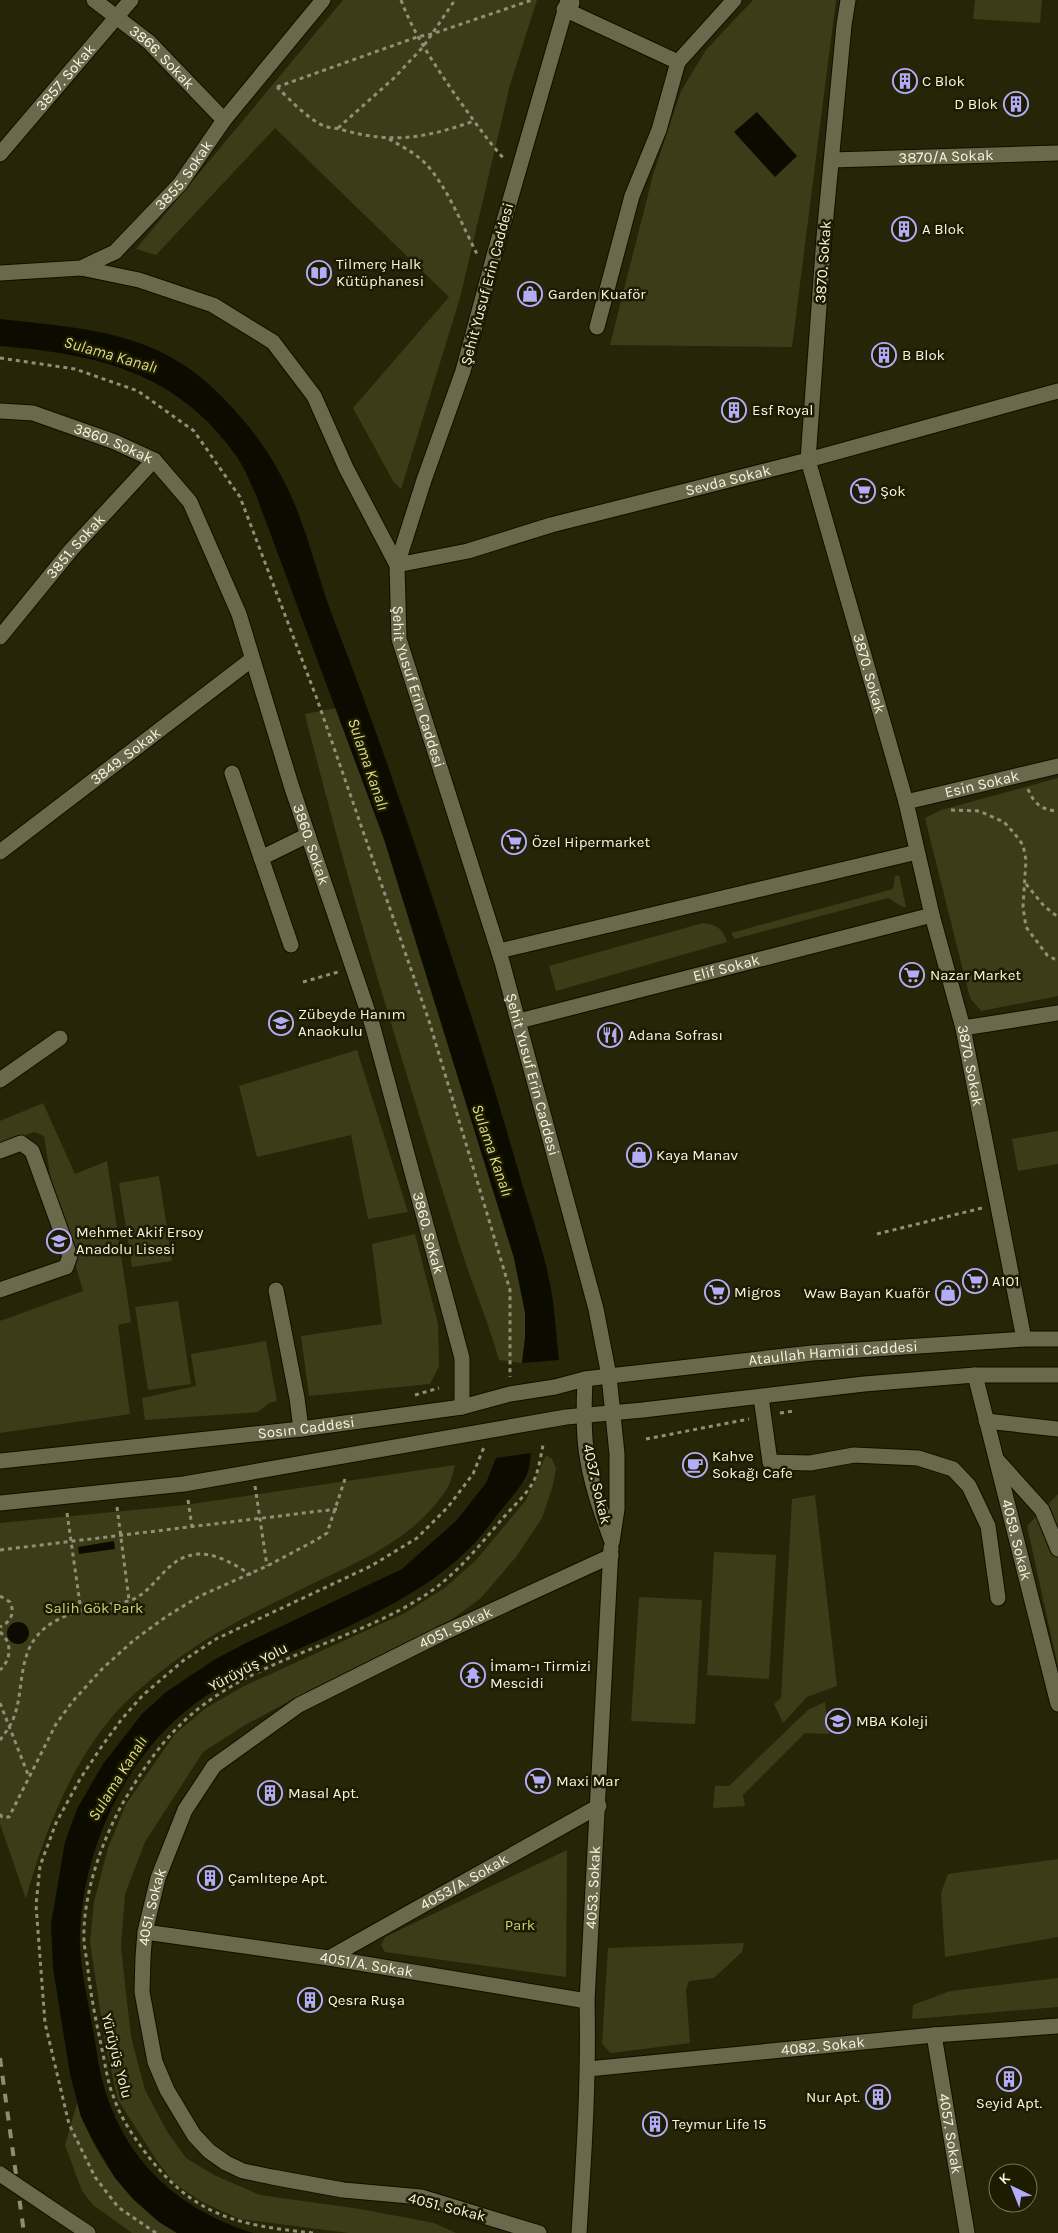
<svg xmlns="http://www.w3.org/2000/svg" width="1058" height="2233" viewBox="0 0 1058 2233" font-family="Karla,sans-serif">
<rect width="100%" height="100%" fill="#262508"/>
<path fill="#3d3c18" d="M343,0H537L510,85L460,298L401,489L393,481L353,408L449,297L275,128L156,255L136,249Z
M753,0H836L792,347L610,345L653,175L681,91L706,50Z
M975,0H1042L1040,23L973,19Z
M336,708L384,839L514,1258L525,1312V1338L522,1363L499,1360C488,1320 471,1282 459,1243C404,1067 349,892 305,714Z
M1058,778V996L981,1011L970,998L925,818L941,810Z
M899,875L906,907H903L888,898L735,939L731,933L893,889L895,876Z
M703,923C716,925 723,928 727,942L556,991L549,966Z
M357,1050L408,1212L368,1219L351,1135L257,1157L239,1086Z
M43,1103L75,1174L107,1161L131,1322L118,1325L130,1414L0,1433V1321L83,1291L51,1181L44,1136L34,1132L0,1145V1121Z
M1058,1131V1164L1018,1171L1012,1139Z
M159,1176L172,1261L132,1267L119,1183Z
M415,1234L438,1324L439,1366L430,1384L309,1396L301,1336L382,1324L372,1244Z
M178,1301L191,1384L148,1390L135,1307Z
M266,1341L277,1401L269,1403L258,1412L145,1420L142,1398L196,1386L191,1354Z
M546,1455L552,1459L556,1468L553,1485L542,1518L516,1557L481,1598L451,1620L314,1688L245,1725L203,1752L145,1842L125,1894L121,1947L131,2037L145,2090L168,2133L186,2158L214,2175L260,2195L360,2209L434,2223L456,2233H349L240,2219L202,2202L174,2183L157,2161L118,2100L105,2043L90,1942L94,1902L108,1848L126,1804L175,1734L206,1708L244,1686L407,1612L446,1587L477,1559L526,1500Z
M455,1465C453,1473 451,1483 446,1490C414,1539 362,1560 312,1584C282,1599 252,1613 224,1629C191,1647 147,1680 121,1707C74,1756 43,1834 26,1899L0,1824V1523L185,1505Z
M1058,1494V1667L1027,1526Z
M815,1495L837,1686L807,1697L783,1723L774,1704L781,1698L792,1499Z
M714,1552L776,1555L769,1679L707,1675Z
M639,1597L702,1600L695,1724L631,1721Z
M825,1702L829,1734L805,1733L743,1795L745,1806L713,1808L715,1786H729L809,1709Z
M567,1850L566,1977L385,1952L381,1945L385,1937Z
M1058,1859V1937L945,1957L941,1893L948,1874Z
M744,1943L742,1952L714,1978L689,1981L686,1990L690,2043L611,2053L602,2044L608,1948Z
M1058,1978V2007L912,2019L913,2005L950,1991Z
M77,2103C94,2156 128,2204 177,2233H132L93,2205L82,2191L65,2145Z"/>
<path fill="#0c0b00" d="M757,112L797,156L775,177L734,132Z
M0,319C89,329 162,331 227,402C248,424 266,447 280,474C306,520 316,574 335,623C380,738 419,855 457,973C480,1041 501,1110 521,1180C531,1215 543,1248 550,1284C555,1309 556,1335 559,1360L522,1363L525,1338V1312L514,1258L384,839L256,495C250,482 245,469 237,457C178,372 97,354 0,346Z
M531,1453C530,1459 530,1468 527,1474C522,1487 501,1509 492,1522C451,1578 388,1608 326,1637C281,1657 232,1676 192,1706C125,1757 84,1848 80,1931C78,1967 91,2011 96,2048C109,2142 162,2204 253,2233H177L159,2222L133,2199L115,2178L92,2139L81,2117L70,2074L53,1968L51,1924L65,1842L77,1809L103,1764L142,1714L166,1692L214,1660L246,1643L402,1569L456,1521L486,1483L496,1458Z
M114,1541L115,1549L79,1554L78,1547Z
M7 1633a11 11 0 1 1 22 0a11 11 0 1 1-22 0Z"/>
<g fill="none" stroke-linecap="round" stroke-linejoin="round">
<defs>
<g id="minor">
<path id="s1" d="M94,0L149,42L224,120"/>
<path id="s2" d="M568,0L495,252L463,371L424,480L397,565L399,639L502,962L596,1309L609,1376L617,1454V1509L612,1542C601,1512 590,1481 586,1449C583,1426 584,1402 585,1379"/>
<path id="s3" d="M848,0L844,25L824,237L808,460L906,802L932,915L963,1028L1024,1339"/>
<path d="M572,3L564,9L678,62"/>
<path id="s4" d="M0,154L131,0"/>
<path id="s5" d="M832,160L1058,153"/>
<path id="s6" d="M81,268L139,280L213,305L273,342L314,396L346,468L397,565L468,551L551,525L808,460L1058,391"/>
<path id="s7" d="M0,273L81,268L115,252L180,184L224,120L323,0"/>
<path d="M597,327L632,196L659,130L678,62L734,0"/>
<path id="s8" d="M0,411L33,413L115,442L154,460L190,502L239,614L292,788L372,1024L462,1358V1407"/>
<path id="s9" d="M0,637L71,550L154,460"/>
<path d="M232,773L291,945"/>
<path id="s10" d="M906,802L1058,766"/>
<path id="s11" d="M0,852L251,660"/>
<path d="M261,858L308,835"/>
<path d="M499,951L917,852"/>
<path id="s12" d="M519,1021L932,915"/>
<path d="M963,1028L1058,1013"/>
<path d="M0,1080L60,1038"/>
<path d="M0,1151L21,1143L32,1151L70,1256L66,1267L0,1290"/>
<path d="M276,1290L297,1398L301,1429"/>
<path id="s13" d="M975,1375L1058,1704"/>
<path d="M761,1397L770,1462L810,1463L854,1455L918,1458L953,1469L969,1486L988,1526L998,1598"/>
<path d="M986,1421L1058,1429"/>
<path d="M997,1460L1042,1510L1058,1549"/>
<path id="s14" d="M0,1461L301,1429L462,1407L510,1394L555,1387L585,1379L609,1376L812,1353L1024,1339H1058"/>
<path d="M0,1503L184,1484L566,1417L643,1410L864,1384L975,1375H1058"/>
<path id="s15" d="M145,1932L329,1958L587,2001"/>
<path id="s16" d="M329,1958L599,1806"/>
<path id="s17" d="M934,2035L967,2233"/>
<path id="s18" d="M588,2069L934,2035L1058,2026"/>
<path d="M55,2211L88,2233"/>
<path id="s19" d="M539,2233L421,2197L343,2190L272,2177L243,2171L226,2163L209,2151L194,2135L167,2090L155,2062L142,1992L143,1957L145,1932L158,1878L185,1810L214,1766L299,1705L439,1635L611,1556"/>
<path id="s20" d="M579,2233C584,2155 589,2079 587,2001L611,1548"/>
</g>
</defs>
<use href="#minor" stroke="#100e00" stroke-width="17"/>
<path stroke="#908f78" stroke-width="3" stroke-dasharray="4 4" stroke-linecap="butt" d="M401,0C414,35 435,65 456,96C472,118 487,140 505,160
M277,87L417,37L432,34L532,0
M277,87C289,99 308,119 324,126C330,128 337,128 343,130C393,144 426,138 474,121
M338,128L394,78L423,47L455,0
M389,139C401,146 415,153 425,163C447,186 462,225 477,254
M0,358L75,369L138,391L194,431L240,497L317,699L429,1021L510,1290V1377
M1028,789C1034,804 1042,810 1058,811
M951,810L979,811L1004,822L1014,833L1023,845L1026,860L1023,907L1026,927L1047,955L1058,961
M1026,884L1044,906L1058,917
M303,982L338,972
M877,1234L982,1208
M415,1395L439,1388
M780,1413L794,1411
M646,1439L749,1419
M255,1486L267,1566
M188,1500L192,1527
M117,1507L129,1600
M67,1513L81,1611
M0,1550L337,1509
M0,1596L10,1602C15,1613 11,1622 0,1627
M0,1632C12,1642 12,1659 0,1670
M0,1703L29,1777
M0,1740C6,1732 12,1724 15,1714C23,1690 19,1662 34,1640C52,1614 83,1611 111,1604C118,1603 127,1602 134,1599C159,1586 166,1557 198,1554C216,1553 236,1565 251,1575
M0,1814L2,1817H9L56,1724L73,1701L102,1669L134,1640L167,1616L200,1596L267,1566L316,1540L327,1533L346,1476
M156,2233L118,2207L95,2177L69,2124L45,2023L36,1905L40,1866L56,1823L80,1779L102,1746L121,1720L143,1695L184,1660L216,1639L371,1566L417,1538L448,1507L473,1474L484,1447
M313,2233C234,2225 191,2215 142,2148C131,2133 120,2116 114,2098C108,2084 106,2069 103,2054C97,2026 91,1998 88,1970C87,1961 85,1951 84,1942C82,1896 102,1840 124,1801C151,1755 176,1721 222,1692C285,1652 365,1635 427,1594C458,1573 479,1546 503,1518C514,1505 528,1494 535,1478C539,1468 541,1455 543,1445"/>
<use href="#minor" stroke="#6a694b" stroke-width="15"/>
<path stroke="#8d8c75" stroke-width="4" stroke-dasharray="9 9" stroke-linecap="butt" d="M0,2058L24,2233"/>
<defs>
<path id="minor-bridge" d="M0,2174L55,2211"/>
</defs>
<use href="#minor-bridge" stroke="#100e00" stroke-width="17" stroke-linecap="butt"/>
<use href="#minor-bridge" stroke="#6a694b" stroke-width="15"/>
</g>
<defs>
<symbol id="building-ring" viewBox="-11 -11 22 22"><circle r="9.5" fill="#1d1c01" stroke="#b3adf9" stroke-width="1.5"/><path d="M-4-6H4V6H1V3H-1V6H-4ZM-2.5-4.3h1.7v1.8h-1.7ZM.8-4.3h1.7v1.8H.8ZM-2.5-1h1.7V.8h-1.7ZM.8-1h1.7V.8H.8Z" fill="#b3adf9"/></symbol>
<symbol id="library-ring" viewBox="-11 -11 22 22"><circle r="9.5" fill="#1d1c01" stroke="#b3adf9" stroke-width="1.5"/><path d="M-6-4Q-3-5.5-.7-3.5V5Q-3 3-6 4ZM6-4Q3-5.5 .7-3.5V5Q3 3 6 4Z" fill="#b3adf9"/></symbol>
<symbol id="shop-ring" viewBox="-11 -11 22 22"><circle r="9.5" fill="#1d1c01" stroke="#b3adf9" stroke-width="1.5"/><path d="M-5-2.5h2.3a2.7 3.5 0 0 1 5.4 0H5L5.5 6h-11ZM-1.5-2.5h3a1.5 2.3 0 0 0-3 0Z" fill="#b3adf9"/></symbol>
<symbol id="supermarket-ring" viewBox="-11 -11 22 22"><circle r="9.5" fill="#1d1c01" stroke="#b3adf9" stroke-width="1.5"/><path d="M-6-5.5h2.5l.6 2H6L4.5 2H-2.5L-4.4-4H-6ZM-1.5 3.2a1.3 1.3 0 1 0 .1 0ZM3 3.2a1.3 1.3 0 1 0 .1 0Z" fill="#b3adf9"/></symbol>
<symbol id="school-ring" viewBox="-11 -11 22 22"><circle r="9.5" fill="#1d1c01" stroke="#b3adf9" stroke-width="1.5"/><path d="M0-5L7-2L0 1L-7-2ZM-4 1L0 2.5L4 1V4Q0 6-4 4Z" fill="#b3adf9"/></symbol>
<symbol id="restaurant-ring" viewBox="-11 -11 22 22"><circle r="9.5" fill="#1d1c01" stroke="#b3adf9" stroke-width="1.5"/><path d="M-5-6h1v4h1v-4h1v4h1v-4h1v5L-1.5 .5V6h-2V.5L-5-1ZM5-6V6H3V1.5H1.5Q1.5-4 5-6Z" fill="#b3adf9"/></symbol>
<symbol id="cafe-ring" viewBox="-11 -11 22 22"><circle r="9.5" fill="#1d1c01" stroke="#b3adf9" stroke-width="1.5"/><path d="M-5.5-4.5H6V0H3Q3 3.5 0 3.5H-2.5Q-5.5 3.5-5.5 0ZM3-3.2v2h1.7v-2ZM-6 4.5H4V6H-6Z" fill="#b3adf9"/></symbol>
<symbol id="temple-ring" viewBox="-11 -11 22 22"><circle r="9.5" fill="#1d1c01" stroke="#b3adf9" stroke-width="1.5"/><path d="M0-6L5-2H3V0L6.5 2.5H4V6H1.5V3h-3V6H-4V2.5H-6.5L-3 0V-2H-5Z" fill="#b3adf9"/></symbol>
</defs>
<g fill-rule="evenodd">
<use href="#building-ring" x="891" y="67" width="28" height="28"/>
<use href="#building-ring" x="1002" y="90" width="28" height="28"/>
<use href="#building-ring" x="890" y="215" width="28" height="28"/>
<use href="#library-ring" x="305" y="259" width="28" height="28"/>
<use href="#shop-ring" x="516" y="280" width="28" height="28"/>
<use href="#building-ring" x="870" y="341" width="28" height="28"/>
<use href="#building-ring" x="720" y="396" width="28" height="28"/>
<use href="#supermarket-ring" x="849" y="477" width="28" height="28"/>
<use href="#supermarket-ring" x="500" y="828" width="28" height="28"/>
<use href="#supermarket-ring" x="898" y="961" width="28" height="28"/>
<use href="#school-ring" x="267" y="1009" width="28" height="28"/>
<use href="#restaurant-ring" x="596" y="1021" width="28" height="28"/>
<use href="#shop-ring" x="625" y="1141" width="28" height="28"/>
<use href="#school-ring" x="45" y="1227" width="28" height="28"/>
<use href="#supermarket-ring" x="961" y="1267" width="28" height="28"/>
<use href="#supermarket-ring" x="703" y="1278" width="28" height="28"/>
<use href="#shop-ring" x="934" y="1279" width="28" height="28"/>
<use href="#cafe-ring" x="681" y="1451" width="28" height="28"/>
<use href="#temple-ring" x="459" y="1661" width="28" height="28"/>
<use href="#school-ring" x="824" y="1707" width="28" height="28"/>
<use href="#supermarket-ring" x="524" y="1767" width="28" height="28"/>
<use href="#building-ring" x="256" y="1779" width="28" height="28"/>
<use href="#building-ring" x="196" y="1864" width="28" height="28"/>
<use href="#building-ring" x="296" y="1986" width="28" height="28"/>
<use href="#building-ring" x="995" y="2065" width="28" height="28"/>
<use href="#building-ring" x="864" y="2083" width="28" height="28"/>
<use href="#building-ring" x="641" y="2110" width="28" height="28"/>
</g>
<g text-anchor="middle" stroke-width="5" stroke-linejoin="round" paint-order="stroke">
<g font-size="15" fill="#f5f5e4" stroke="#1d1c01">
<text dy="5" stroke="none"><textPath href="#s1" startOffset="89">3866. Sokak</textPath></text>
<text dy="5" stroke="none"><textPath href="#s4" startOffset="101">3857. Sokak</textPath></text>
<text dy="5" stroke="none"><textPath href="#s5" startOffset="114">3870/A Sokak</textPath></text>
<text dy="5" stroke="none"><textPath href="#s7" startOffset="222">3855. Sokak</textPath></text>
<text transform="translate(823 262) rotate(-86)" y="5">3870. Sokak</text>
<text transform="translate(487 284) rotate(-75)" y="5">Şehit Yusuf Erin Caddesi</text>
<text dy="5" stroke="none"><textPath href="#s8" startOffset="119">3860. Sokak</textPath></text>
<text dy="5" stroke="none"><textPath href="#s6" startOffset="806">Sevda Sokak</textPath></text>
<text dy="5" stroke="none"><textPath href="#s9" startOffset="118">3851. Sokak</textPath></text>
<text dy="5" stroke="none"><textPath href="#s3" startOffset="684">3870. Sokak</textPath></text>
<text dy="5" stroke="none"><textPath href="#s2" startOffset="715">Şehit Yusuf Erin Caddesi</textPath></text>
<text dy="5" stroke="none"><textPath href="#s11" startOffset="158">3849. Sokak</textPath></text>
<text dy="5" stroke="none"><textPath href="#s10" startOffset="78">Esin Sokak</textPath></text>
<text dy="5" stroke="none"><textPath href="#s8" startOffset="582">3860. Sokak</textPath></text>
<text dy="5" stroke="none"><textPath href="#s12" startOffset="214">Elif Sokak</textPath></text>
<text dy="5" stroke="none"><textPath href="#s3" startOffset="1089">3870. Sokak</textPath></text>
<text dy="5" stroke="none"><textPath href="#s2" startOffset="1120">Şehit Yusuf Erin Caddesi</textPath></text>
<text dy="5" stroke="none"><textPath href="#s8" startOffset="988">3860. Sokak</textPath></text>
<text dy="5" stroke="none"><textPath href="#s14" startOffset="841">Ataullah Hamidi Caddesi</textPath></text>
<text dy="5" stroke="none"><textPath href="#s14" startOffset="308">Sosın Caddesi</textPath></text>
<text transform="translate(597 1484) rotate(77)" y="5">4037. Sokak</text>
<text dy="5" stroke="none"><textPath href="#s13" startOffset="170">4059. Sokak</textPath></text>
<text dy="5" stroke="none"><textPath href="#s19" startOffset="1040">4051. Sokak</textPath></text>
<text transform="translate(248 1667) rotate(-28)" y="5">Yürüyüş Yolu</text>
<text dy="5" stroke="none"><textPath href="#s16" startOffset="155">4053/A. Sokak</textPath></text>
<text dy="5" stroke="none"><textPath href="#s20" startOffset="346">4053. Sokak</textPath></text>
<text dy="5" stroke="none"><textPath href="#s19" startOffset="605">4051. Sokak</textPath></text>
<text dy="5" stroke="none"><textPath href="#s15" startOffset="224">4051/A. Sokak</textPath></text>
<text dy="5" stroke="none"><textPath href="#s18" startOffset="236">4082. Sokak</textPath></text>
<text transform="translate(117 2056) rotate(76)" y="5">Yürüyüş Yolu</text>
<text dy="5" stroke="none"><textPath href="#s17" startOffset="100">4057. Sokak</textPath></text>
<text transform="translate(447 2207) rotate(14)" y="5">4051. Sokak</text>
</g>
<g font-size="15" fill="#f5f5e4" stroke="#1d1c01" text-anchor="start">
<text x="922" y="86">C Blok</text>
<text x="998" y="109" text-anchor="end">D Blok</text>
<text x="922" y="234">A Blok</text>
<text x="336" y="269">Tilmerç Halk<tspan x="336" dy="17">Kütüphanesi</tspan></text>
<text x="548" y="299">Garden Kuaför</text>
<text x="902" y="360">B Blok</text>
<text x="752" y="415">Esf Royal</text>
<text x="880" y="496">Şok</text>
<text x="532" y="847">Özel Hipermarket</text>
<text x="930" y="980">Nazar Market</text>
<text x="298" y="1019">Zübeyde Hanım<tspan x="298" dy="17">Anaokulu</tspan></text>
<text x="628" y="1040">Adana Sofrası</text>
<text x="656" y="1160">Kaya Manav</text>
<text x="76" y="1237">Mehmet Akif Ersoy<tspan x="76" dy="17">Anadolu Lisesi</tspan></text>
<text x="992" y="1286">A101</text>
<text x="734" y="1297">Migros</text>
<text x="930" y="1298" text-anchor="end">Waw Bayan Kuaför</text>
<text x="712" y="1461">Kahve<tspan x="712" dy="17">Sokağı Cafe</tspan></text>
<text x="490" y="1671">İmam-ı Tirmizi<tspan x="490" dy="17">Mescidi</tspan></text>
<text x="856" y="1726">MBA Koleji</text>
<text x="556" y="1786">Maxi Mar</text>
<text x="288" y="1798">Masal Apt.</text>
<text x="228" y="1883">Çamlıtepe Apt.</text>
<text x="328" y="2005">Qesra Ruşa</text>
<text x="860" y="2102" text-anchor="end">Nur Apt.</text>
<text x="1009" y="2108" text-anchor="middle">Seyid Apt.</text>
<text x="672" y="2129">Teymur Life 15</text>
</g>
<g font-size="15" fill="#d1ce76" stroke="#1d1c01">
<text x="94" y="1613">Salih Gök Park</text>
<text x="520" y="1930">Park</text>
</g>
<g font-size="16" font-style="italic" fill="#e0dd85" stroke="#1d1c01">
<text transform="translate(111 354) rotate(16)" y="6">Sulama Kanalı</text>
<text transform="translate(369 764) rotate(71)" y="6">Sulama Kanalı</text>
<text transform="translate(493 1150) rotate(71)" y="6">Sulama Kanalı</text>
<text transform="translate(117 1778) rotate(-58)" y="6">Sulama Kanalı</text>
</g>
</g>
<g transform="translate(1013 2188) rotate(317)"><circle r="24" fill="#1d1c01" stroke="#73735c"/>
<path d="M0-4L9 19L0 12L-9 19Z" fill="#b3adf9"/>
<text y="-8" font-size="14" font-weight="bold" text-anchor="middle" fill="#f5f5e4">K</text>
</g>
</svg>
